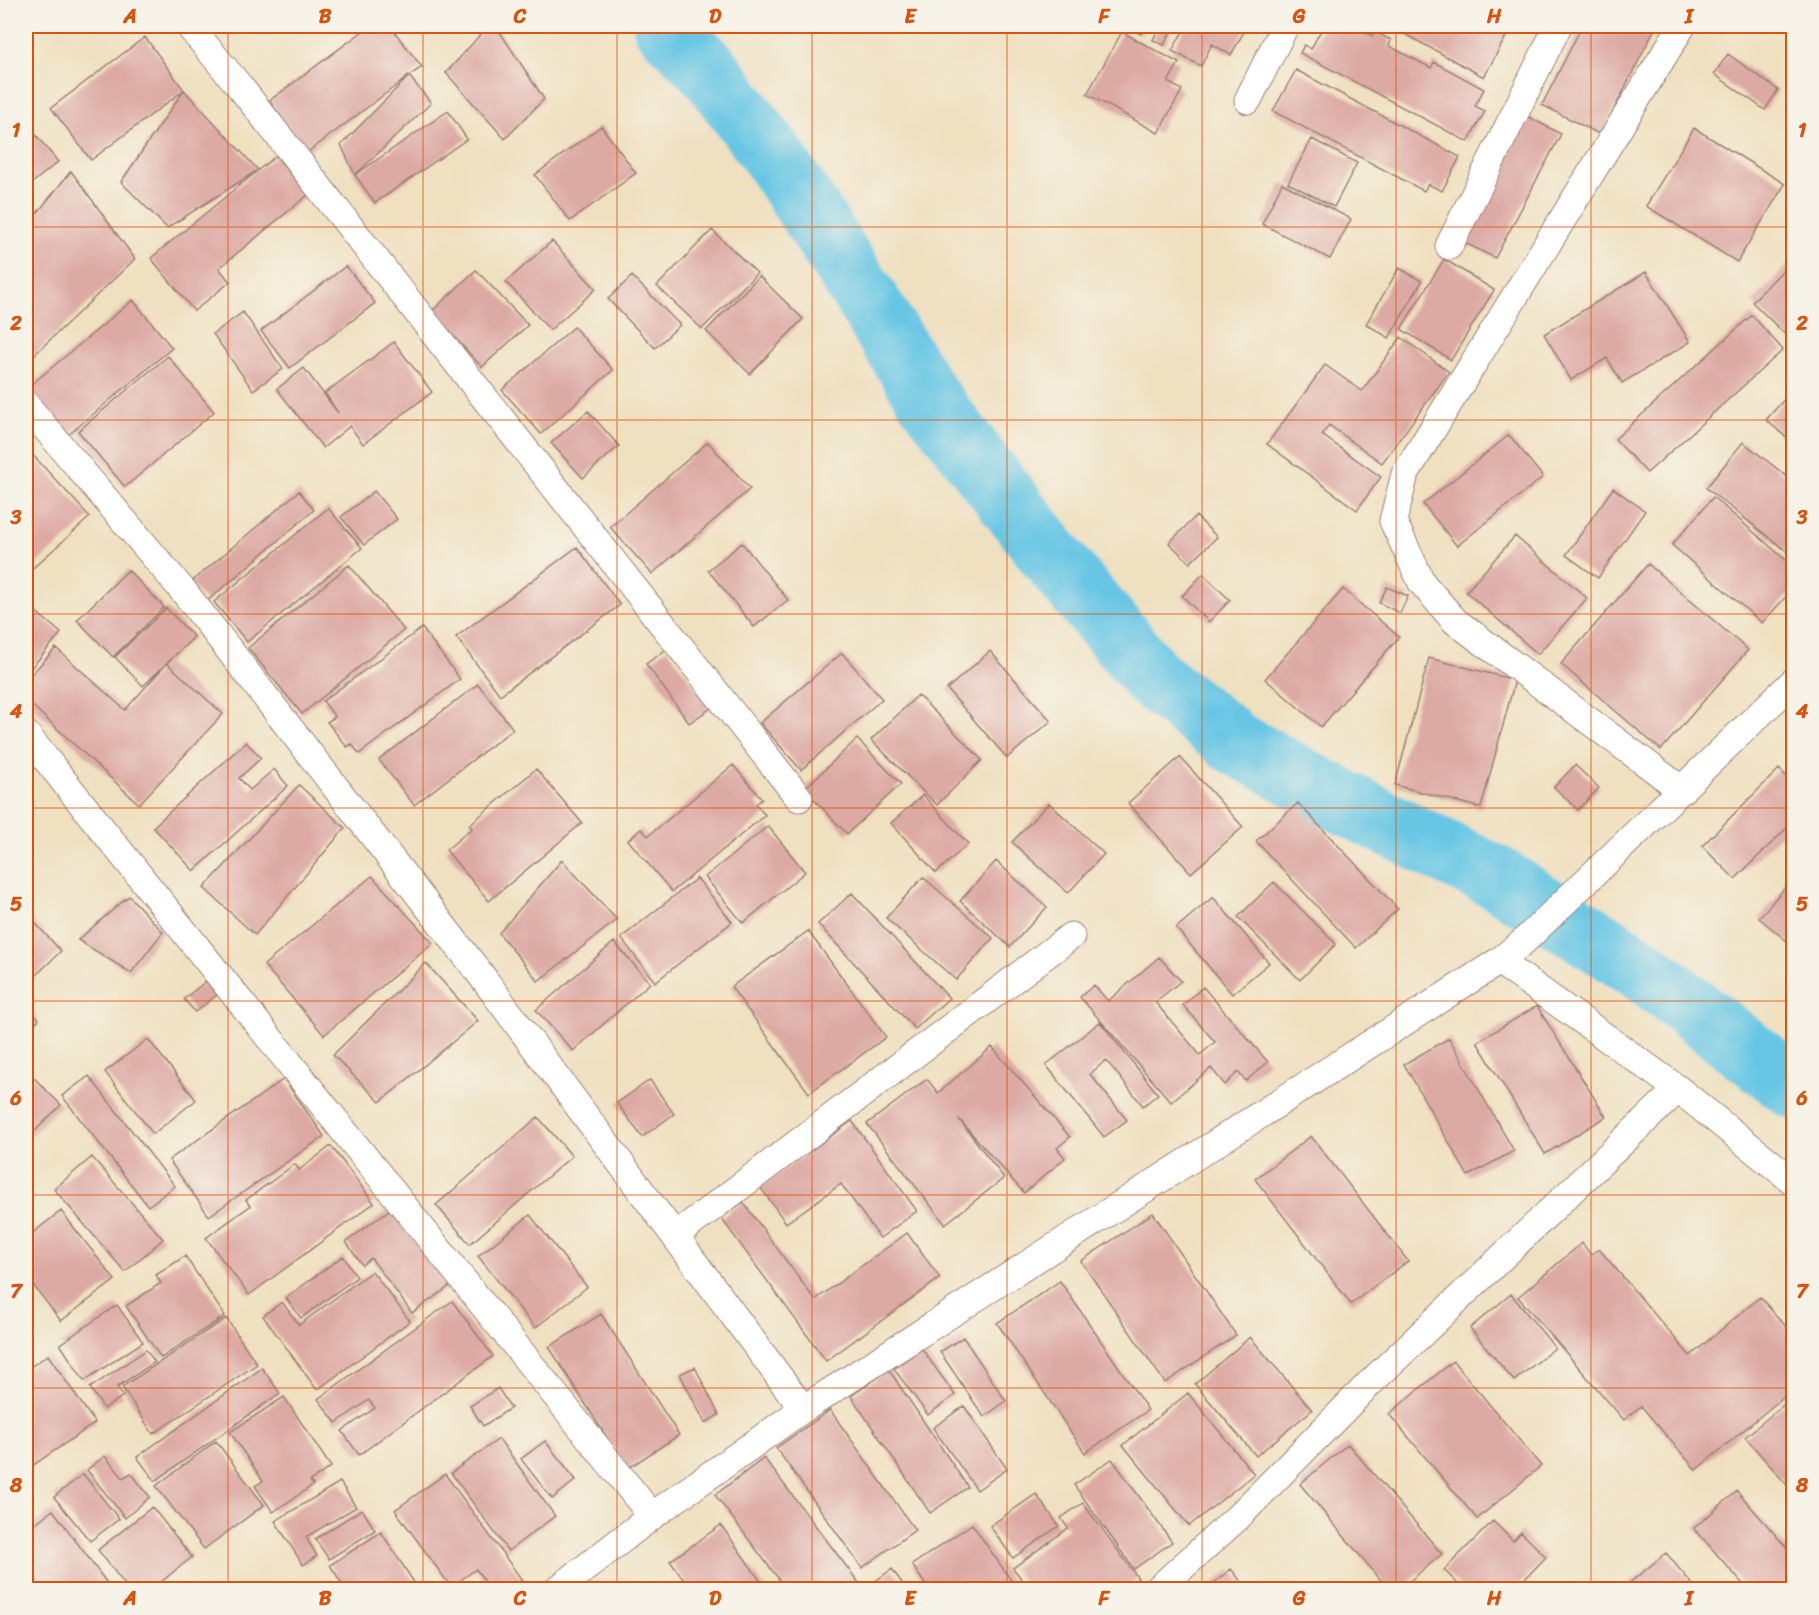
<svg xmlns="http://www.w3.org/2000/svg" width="1819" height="1615" viewBox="0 0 1819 1615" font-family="Sriracha,sans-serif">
<rect width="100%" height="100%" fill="#f7f3e8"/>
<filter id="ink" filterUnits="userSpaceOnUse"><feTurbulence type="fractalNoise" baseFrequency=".0167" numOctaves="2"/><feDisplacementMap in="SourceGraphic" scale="12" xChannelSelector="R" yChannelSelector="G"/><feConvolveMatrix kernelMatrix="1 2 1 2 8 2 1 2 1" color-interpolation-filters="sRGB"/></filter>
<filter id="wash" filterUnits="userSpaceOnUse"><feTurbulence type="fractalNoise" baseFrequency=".008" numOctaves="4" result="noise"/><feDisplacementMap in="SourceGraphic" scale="24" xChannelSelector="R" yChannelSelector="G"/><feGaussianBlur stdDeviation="1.35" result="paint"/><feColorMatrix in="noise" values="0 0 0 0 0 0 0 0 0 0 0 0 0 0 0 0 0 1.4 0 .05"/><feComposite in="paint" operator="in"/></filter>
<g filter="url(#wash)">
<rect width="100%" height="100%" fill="#efe0c0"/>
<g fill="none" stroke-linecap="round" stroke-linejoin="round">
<path stroke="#66c6e4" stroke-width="64" d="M665,26L711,72L773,156L864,295L928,398L1062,570L1154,679L1235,743L1338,799L1499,879L1642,969L1794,1087"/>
</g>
<g id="blocks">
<path fill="#dca9a3" d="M370,26H390L422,67L409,76L431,103L355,175L341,145L409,76L308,152L269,101Z
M488,26H496L544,99L505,139L446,73Z
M1123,26H1145L1141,34Z
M1160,26H1181L1179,29L1174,26L1164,45L1153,40Z
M1186,26L1197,29L1199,26H1247L1231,55L1212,44L1201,66L1172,51Z
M1318,26H1352L1373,36L1375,32L1391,40L1389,46L1431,68L1434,62L1484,89L1475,106L1485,111L1468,142L1300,53L1304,45L1311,49L1322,28Z
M1390,26H1504L1510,29L1484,77Z
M1582,26H1656L1601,135L1542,105Z
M1122,32L1179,63L1168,82L1182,90L1158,133L1087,94Z
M145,37L184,90L91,160L51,108Z
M1728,54L1778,90L1765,110L1714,74Z
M1296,70L1460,157L1442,191L1428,184L1424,191L1273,111Z
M184,90L258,170L276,156L308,195L219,268L230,282L194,311L151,258L258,170L167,228L121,182Z
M448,111L467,139L375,203L355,175Z
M1527,116L1561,134L1495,258L1461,241Z
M601,126L636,173L570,221L535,175Z
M1694,128L1785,184L1737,262L1646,206Z
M32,130L58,162L26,188V135Z
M1312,139L1357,163L1334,207L1288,183Z
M71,171L135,259L33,356L26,350V227Z
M1282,183L1351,219L1330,259L1262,224Z
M712,230L757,273L702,329L657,286Z
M552,241L596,289L550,330L506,282Z
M1444,259L1494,290L1451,360L1401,329Z
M1794,259V340L1792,341L1752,302Z
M346,266L375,303L290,368L261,331Z
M1399,268L1422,281L1389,338L1366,324Z
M476,270L528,325L482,367L431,312Z
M1646,272L1690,342L1622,383L1607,358L1571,380L1544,334Z
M632,276L680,325L655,348L608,299Z
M759,276L803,319L750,374L706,331Z
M133,300L172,348L61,441L26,398V389Z
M243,312L283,369L253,390L213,334Z
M1752,315L1783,350L1647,473L1615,439Z
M574,327L613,370L541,434L502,390Z
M1401,337L1449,372L1382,463L1329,425L1322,435L1381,477L1357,510L1267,444L1325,365L1362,391Z
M394,342L432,392L363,444L350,426L323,448L277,389L304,368L338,413L325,393Z
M168,356L214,412L125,487L78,431Z
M1794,388V444L1766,420Z
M588,411L619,446L583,478L551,443Z
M1509,435L1543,477L1457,546L1423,504Z
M708,442L750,489L652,574L610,527Z
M1743,442L1794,482V557L1706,488Z
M29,451L90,517L26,574V454Z
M1613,488L1645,511L1598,578L1566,555Z
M299,491L314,510L206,602L190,583Z
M374,491L397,519L364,545L341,517Z
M1713,497L1794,567V588L1762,623L1672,545Z
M328,508L362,548L247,642L214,602Z
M1196,516L1217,537L1190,563L1169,543Z
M1515,536L1587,598L1538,654L1466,592Z
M742,543L788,600L754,627L708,570Z
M577,547L620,605L500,695L456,637Z
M1648,564L1748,650L1661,750L1561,664Z
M349,565L404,630L302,714L248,648Z
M128,570L164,607L113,657L77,620Z
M1203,574L1230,600L1209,622L1182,596Z
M1387,587L1408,596L1400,613L1379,603Z
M1343,589L1399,637L1321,727L1265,679Z
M166,608L194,637L143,686L115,657Z
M35,611L61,633L26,674V622Z
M422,628L460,679L359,754L352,744L347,747L327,722L335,717L323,701Z
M56,648L125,710L167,663L223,714L139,804L26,700V680Z
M667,649L711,708L689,723L646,664Z
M990,651L1051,721L1007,758L947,689Z
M842,653L882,699L801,770L760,723Z
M1429,658L1515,680L1481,808L1395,785Z
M478,684L513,729L414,805L379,760Z
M918,695L982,760L937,805L871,740Z
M857,739L901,784L847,834L804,789Z
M246,742L261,758L239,778L250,790L274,769L288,786L194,871L153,827Z
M1180,757L1243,827L1191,873L1128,803Z
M733,765L762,799L756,804L765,815L672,892L628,840L641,829L648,836Z
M1575,765L1599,788L1578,810L1554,787Z
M536,769L582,823L489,901L446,850L472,828L469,825Z
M1779,769L1794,784V821L1735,879L1702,846Z
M299,785L345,828L255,935L204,888Z
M923,795L968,844L936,873L891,823Z
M1049,803L1104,854L1068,893L1012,842Z
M1298,803L1398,909L1356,948L1256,841Z
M768,826L805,872L743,923L705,877Z
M562,860L617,920L538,981L499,933Z
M996,861L1047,907L1010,947L960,901Z
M372,876L433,943L324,1035L264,965Z
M923,877L993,938L956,980L886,918Z
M1794,877V947L1759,918Z
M697,878L732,922L655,982L621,938Z
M1274,882L1336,944L1300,980L1238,917Z
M852,893L949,998L915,1029L818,924Z
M129,896L163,932L131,973L78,940Z
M1213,897L1269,963L1232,994L1176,928Z
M26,913L61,951L26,985Z
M808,931L886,1037L809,1093L731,987Z
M614,942L650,983L573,1051L536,1010Z
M1159,957L1181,981L1155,1002L1200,1055L1215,1042L1183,1005L1203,987L1268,1062L1246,1081L1238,1072L1225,1085L1211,1068L1171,1102L1080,997L1094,985L1108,1001Z
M426,963L478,1021L380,1102L333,1055Z
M206,981L217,995L195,1012L184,999Z
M26,1006L39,1019L26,1033Z
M1537,1006L1606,1117L1545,1154L1477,1042Z
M1100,1022L1158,1094L1143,1106L1106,1060L1090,1074L1127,1120L1104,1137L1046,1065Z
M1449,1038L1514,1151L1468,1176L1404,1064Z
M148,1039L196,1100L153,1134L105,1072Z
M992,1047L1070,1137L1057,1148L1065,1158L1024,1193L958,1118L1004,1178L945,1224L867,1124L927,1079L938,1093Z
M26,1070L61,1105L26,1140Z
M89,1076L175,1186L148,1206L62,1096Z
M284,1079L324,1136L209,1216L169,1160Z
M650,1080L674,1114L642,1137L617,1103Z
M538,1117L572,1156L470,1244L436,1205Z
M852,1121L917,1211L880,1238L841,1184L786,1223L760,1187Z
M1311,1136L1408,1261L1351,1304L1255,1179Z
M331,1146L374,1203L249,1295L206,1238L250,1206L246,1200L295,1164L299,1170Z
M92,1157L163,1239L125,1272L54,1189Z
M743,1202L815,1300L907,1233L940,1278L826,1361L721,1218Z
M393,1207L451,1285L412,1313L371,1258L362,1265L346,1242Z
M61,1211L115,1280L61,1321L26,1276V1238Z
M1153,1213L1236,1335L1165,1383L1081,1261Z
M530,1215L587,1287L535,1328L478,1256Z
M1582,1243L1591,1255L1599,1249L1690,1356L1760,1297L1794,1336V1388L1696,1470L1641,1406L1624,1420L1518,1297Z
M185,1256L225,1316L161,1358L126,1306L161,1283L156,1275Z
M343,1256L357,1277L301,1318L286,1298Z
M372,1271L410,1321L317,1390L263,1316L282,1302L299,1325Z
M1060,1281L1148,1410L1085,1453L997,1323Z
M1511,1294L1555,1348L1514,1381L1470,1328Z
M452,1301L493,1356L359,1455L342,1431L375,1408L369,1400L336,1423L318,1399Z
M117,1305L143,1342L84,1381L60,1344Z
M601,1314L679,1435L627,1469L549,1347Z
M226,1318L257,1364L153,1434L122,1387Z
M963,1337L1006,1401L984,1417L940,1352Z
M1250,1337L1312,1410L1256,1456L1195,1384Z
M922,1349L955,1395L928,1415L894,1369Z
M146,1350L155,1362L117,1387L123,1396L104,1409L90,1388Z
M48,1355L95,1423L26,1470V1370Z
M1453,1361L1541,1466L1477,1519L1389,1414Z
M695,1367L719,1415L705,1423L680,1374Z
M262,1368L280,1393L155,1481L137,1457Z
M889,1370L968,1487L930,1513L851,1396Z
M498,1388L511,1408L483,1426L470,1406Z
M1188,1393L1254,1474L1189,1526L1123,1445Z
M1794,1396V1456L1792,1457L1794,1459V1493L1745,1437Z
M284,1397L331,1467L310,1481L313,1485L273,1512L255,1486L263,1481L230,1432Z
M964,1406L1007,1469L977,1490L933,1428Z
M830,1410L915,1530L862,1568L776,1448Z
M499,1439L555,1516L508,1551L451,1473Z
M216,1441L264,1505L204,1549L156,1486Z
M545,1441L576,1480L552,1499L521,1459Z
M1348,1444L1442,1554L1399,1590H1389L1300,1484Z
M105,1456L123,1478L131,1473L150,1497L125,1518L87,1470Z
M764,1458L859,1583L851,1590H787L715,1495Z
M1112,1459L1172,1542L1134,1569L1074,1485Z
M83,1474L119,1519L90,1541L54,1497Z
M445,1474L522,1580L508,1590H491L476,1569L451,1587L395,1510Z
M340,1482L356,1507L306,1537L317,1556L303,1565L275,1521Z
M1737,1491L1794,1556V1590H1748L1694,1528Z
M1036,1494L1059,1526L1013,1558L990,1526Z
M1083,1503L1138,1578L1123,1590H1030L1013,1568L1068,1528L1061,1518Z
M152,1507L192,1557L151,1590H129L98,1550Z
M362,1509L375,1530L329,1559L315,1539Z
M53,1510L112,1590H26V1530Z
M1493,1521L1513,1541L1521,1532L1546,1557L1514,1590H1464L1444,1570Z
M972,1524L1013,1583L1004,1590H929L912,1565Z
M721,1525L767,1590H691L670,1561Z
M381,1532L419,1590H346L330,1565Z
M1666,1553L1697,1590H1621Z
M892,1569L907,1590H863Z
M1231,1569L1248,1590H1206Z"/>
</g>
</g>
<g filter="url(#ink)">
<use href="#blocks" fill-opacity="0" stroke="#9c8076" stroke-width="1.5"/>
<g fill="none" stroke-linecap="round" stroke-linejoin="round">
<defs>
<path id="street" d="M189,26L241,88L799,798
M1682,26L1405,474L1393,521L1422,583L1455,621L1682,790
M1248,100L1285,26
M1449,246L1558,26
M26,405L185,593L481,975L803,1409
M26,734L652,1516
M1499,961L1678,1089L1794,1182
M676,1235L1071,936
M557,1590L652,1516L803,1409L1499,961L1523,942L1794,681
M1157,1590L1239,1516L1369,1384L1678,1089"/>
</defs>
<use href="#street" stroke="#9c8076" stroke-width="29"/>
<use href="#street" stroke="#fff" stroke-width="27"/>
</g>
</g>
<path fill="none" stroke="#d8530f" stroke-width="1.5" stroke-opacity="0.55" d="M228,26V1590M423,26V1590M617,26V1590M812,26V1590M1007,26V1590M1202,26V1590M1396,26V1590M1591,26V1590M26,227H1794M26,420H1794M26,614H1794M26,808H1794M26,1001H1794M26,1195H1794M26,1388H1794"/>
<rect width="1819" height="1615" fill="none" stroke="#f7f3e8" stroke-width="66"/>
<rect x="33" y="33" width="1753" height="1549" fill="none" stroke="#d8530f" stroke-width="2"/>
<g font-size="20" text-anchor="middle" font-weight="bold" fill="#d8530f">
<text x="130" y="23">A</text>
<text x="325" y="23">B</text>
<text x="520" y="23">C</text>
<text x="715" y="23">D</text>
<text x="910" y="23">E</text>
<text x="1104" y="23">F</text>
<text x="1299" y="23">G</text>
<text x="1494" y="23">H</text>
<text x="1689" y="23">I</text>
<text x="16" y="137">1</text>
<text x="1802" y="137">1</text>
<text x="16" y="330">2</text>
<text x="1802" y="330">2</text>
<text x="16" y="524">3</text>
<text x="1802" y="524">3</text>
<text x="16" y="718">4</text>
<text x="1802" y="718">4</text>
<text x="16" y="911">5</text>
<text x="1802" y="911">5</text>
<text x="16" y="1105">6</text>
<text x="1802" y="1105">6</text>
<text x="16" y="1298">7</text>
<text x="1802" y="1298">7</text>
<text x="16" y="1492">8</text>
<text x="1802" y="1492">8</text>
<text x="130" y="1605">A</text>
<text x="325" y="1605">B</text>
<text x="520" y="1605">C</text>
<text x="715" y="1605">D</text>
<text x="910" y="1605">E</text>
<text x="1104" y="1605">F</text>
<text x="1299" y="1605">G</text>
<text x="1494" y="1605">H</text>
<text x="1689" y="1605">I</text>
</g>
</svg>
